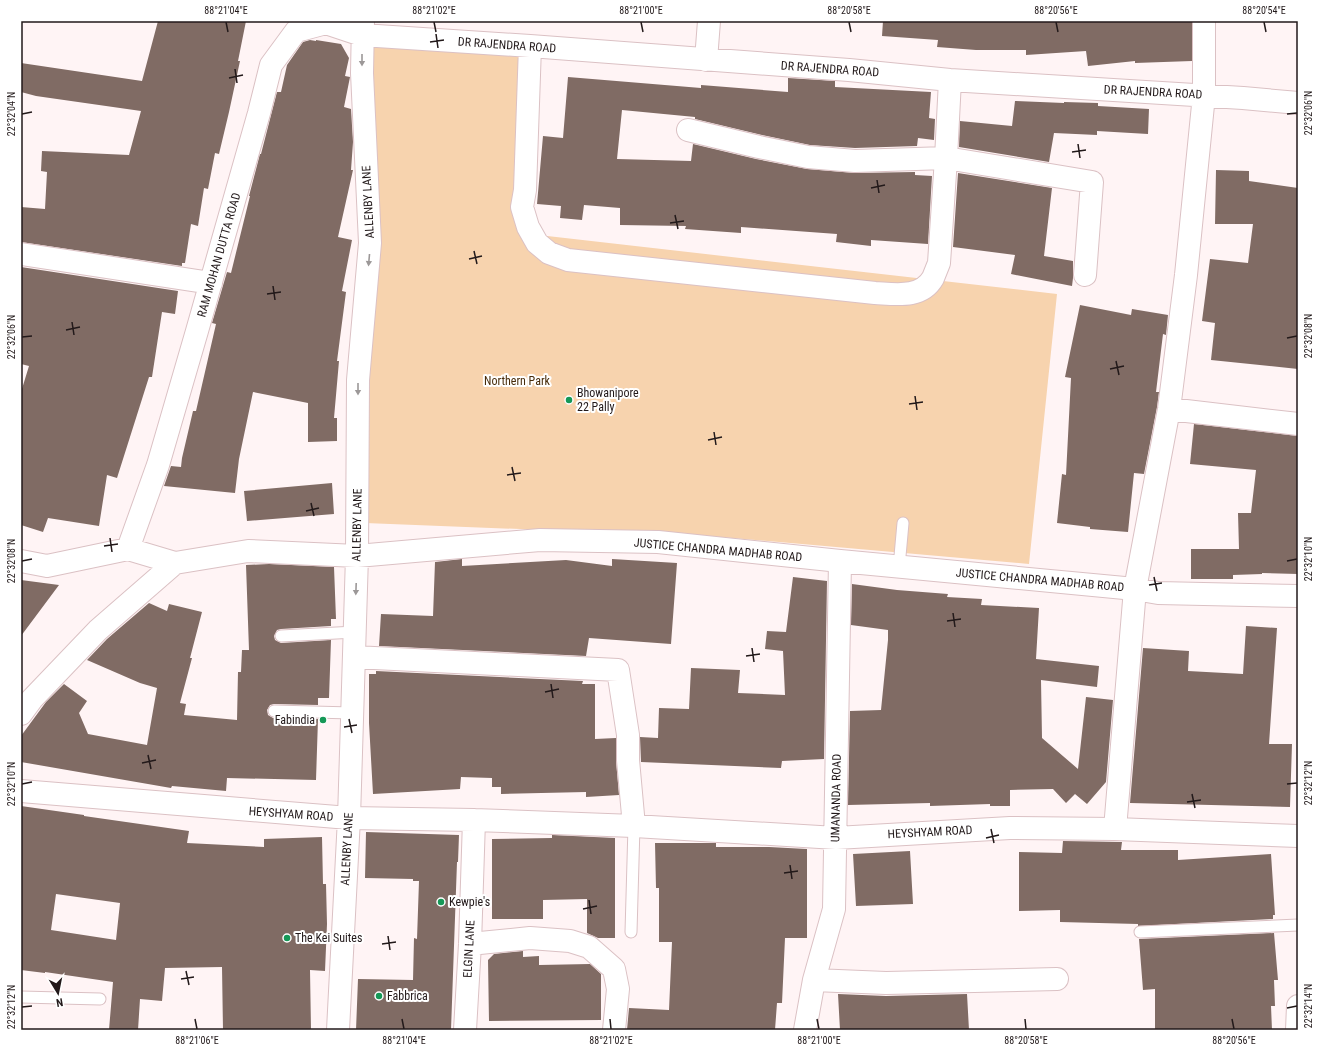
<svg xmlns="http://www.w3.org/2000/svg" width="1319" height="1051" viewBox="0 0 1319 1051" font-family="'Roboto Condensed',sans-serif">
<rect width="100%" height="100%" fill="#fff4f5"/>
<path fill="#f7d3ae" d="M369,44L525,52L521,233L1057,294L1029,564L721,537L365,523Z"/>
<path fill="#806b64" fill-rule="evenodd" d="M158,21H246L238,61H240L229,112L219,154L215,153L208,189L204,188L198,226L191,224L185,263H182V266L21,242V207L45,209L47,172L41,171L42,151L129,155L141,111L36,96L21,92V63L142,81Z
M883,21H1192V61L1135,63V61L1088,66L1086,51L1026,55V50H976L937,47L938,40L882,36Z
M310,40L316,41V40L341,44L349,58L345,76L350,77L344,107L351,109L353,142L351,170H353L338,237L352,240L342,291L346,292L337,361H339L334,418H337V441L308,442V403L253,392L239,459L235,493L164,486L171,466L181,467L182,458L193,411H196L216,324L212,323L227,272L231,273L250,196H249L260,154H261L277,92H281L287,65L303,42Z
M568,77L701,88V85L788,92V78L835,81V87L931,92L929,118L935,119L934,140L918,138L917,146L855,148L810,145L762,135L695,119V117L622,110L617,159L691,161L693,144L756,159L807,169L855,173L915,172V175L932,176L928,244L871,240V246L836,242L837,234L741,227V233L685,229L686,226L620,225V208L584,205L582,220L560,218L561,206L537,204L543,136L563,138Z
M1015,101L1064,103V102L1098,103V106L1149,109L1148,134L1097,131V135L1054,133L1049,162L959,147L960,121L1012,126Z
M1216,170L1249,171V181L1298,188V369L1211,360L1215,323L1202,321L1210,259L1248,263L1253,224H1215Z
M958,173L1052,188L1044,256L1073,261V278L1072,286L1011,274L1015,255L953,247Z
M21,267L178,291L175,314L162,312L152,377H149L117,478L107,475L99,526L48,518L43,532L21,525V392L29,366L21,364Z
M1080,305L1131,315L1132,309L1168,315L1166,335L1163,334L1156,392H1159L1157,407L1144,474L1134,473L1128,532L1090,529V527L1057,523L1062,474L1066,475L1071,378L1065,377Z
M1194,424L1298,436V574L1262,573V574L1233,575V579H1191V549H1239L1238,513H1251L1256,470L1190,464Z
M332,483L334,514L247,521L244,491Z
M462,559V566L566,560L612,566V559L677,563L671,644L589,638L586,656L379,646L381,614L433,616L435,562Z
M269,564L334,567L336,619H331V626L281,629L277,630L274,636L275,640L281,643L331,640L329,698H318V705L274,704L270,705L267,710L268,715L273,718L318,719L316,780L227,778L226,791L172,786L171,788L21,762V736L46,702L64,684L87,701L79,713L88,734L147,745L157,688L140,683L87,660L107,639L149,603L167,611L169,604L202,612L190,658H192L180,703L186,704L184,715L237,720L238,672H241L242,650H249L246,565Z
M793,577L827,581L824,759L782,761L781,768L641,762L640,737L658,738L659,708L689,709L691,668L740,670L738,693L785,695L783,651L765,649L767,631L786,632Z
M21,580L59,585L21,636Z
M852,584L897,590L948,594L947,597L982,599L981,605L1039,608L1036,659L1099,666L1097,687L1041,680L1042,738L1078,769L1086,697L1113,700L1106,782L1087,804L1075,794L1066,803L1053,789L1010,790V806H990V804L930,806V803L848,805L850,711L881,710L888,640V630L851,625Z
M1246,626L1277,628L1269,744H1292L1290,807L1130,803L1143,648L1189,651L1188,671L1243,674Z
M376,671L583,681L582,684H595V739L616,738V761L619,795L586,797V792L501,794V787H492V778L461,777L460,789L373,794L369,723V674H376Z
M21,806L84,815V816L189,831L187,843L264,847V839L322,837L323,884H326L327,924L325,971L310,970L311,1030H223L222,967L165,968L162,1001L140,999L138,1030H109L113,982L45,972V973L21,970ZM56,894L120,903L116,940L51,930Z
M366,832L459,835L458,862H457L451,1030H356L358,979L413,980L414,938L417,939L419,881H413V879L365,878Z
M552,835L615,838V938H598L587,933V899L543,900V919H492V839L552,838Z
M1063,841L1122,842L1121,850H1178V860L1271,854L1275,915H1273V919L1138,926V924L1060,922V910L1019,911V852L1062,853Z
M655,843H716V847H769L807,849V938H785L782,1003H777L775,1030H627L629,1008L669,1010L672,942H659V888H656Z
M910,851L913,904L856,906L853,854Z
M1274,933L1278,980H1274L1275,1006H1271L1272,1030H1155V989L1143,990L1139,939Z
M523,951V957L539,956V965L590,964L601,974V1020L489,1021L488,960L494,954Z
M838,994L886,996L967,994L969,1030H840Z"/>
<g fill="none" stroke-linecap="round" stroke-linejoin="round">
<defs>
<path id="service" d="M899,567L903,523
M281,636L355,632
M274,711L352,713
M631,932L634,826
M1140,932L1298,925
M21,997L100,999"/>
<path id="minor" d="M530,46L525,190L522,207L528,227L537,243L549,253L568,260L875,293C895,294 921,299 933,278C935,273 937,268 939,263L946,158L855,161L808,157L759,147L688,130
M706,60L709,21
M950,80L946,158L1092,182L1085,275
M21,254L211,283
M1169,409L1298,424
M128,549L158,465L197,331L259,113L271,65L296,31L326,23L362,35L530,46L849,70L950,80L1243,98L1298,103
M21,561L47,566L128,549L175,563L248,551L357,556L540,540L658,542L840,561L1135,589L1158,593L1298,596
M354,657L618,670L628,735V760L634,826
M21,714L32,699L98,630L175,563
M21,791L349,818L474,820L634,826L836,838L1010,828L1115,829L1298,836
M1115,829L1135,589L1169,409L1186,275L1204,95V21
M470,944L530,938L570,941L589,947L614,969L618,989L614,1030
M814,980L886,983L1057,979
M338,1030L349,818L357,556L358,380L370,243L362,73L363,21
M465,1030L470,944L474,820
M805,1030L814,980L834,909L840,561
M1297,1030L1298,1006"/>
</defs>
<use href="#service" stroke="#dbc1c4" stroke-width="13"/>
<use href="#minor" stroke="#dbc1c4" stroke-width="24"/>
<use href="#service" stroke="#fff" stroke-width="11"/>
<use href="#minor" stroke="#fff" stroke-width="22"/>
</g>
<defs><path id="oneway-solid" d="M-6-.8H1V-3.2L6.5 0L1 3.2V.8H-6Z"/></defs>
<g fill="#9c9898">
<use href="#oneway-solid" transform="translate(362 60) rotate(90)"/>
<use href="#oneway-solid" transform="translate(369 260) rotate(95)"/>
<use href="#oneway-solid" transform="translate(358 389) rotate(90)"/>
<use href="#oneway-solid" transform="translate(356 589) rotate(92)"/>
</g>
<path fill="none" stroke="#22191a" stroke-width="1.5" d="M226,22L228,32M434,22L436,32M641,22L643,32M849,22L851,32M1056,22L1058,32M1264,22L1266,32M436,34L438,48M430,42L444,40M235,69L237,83M229,78L243,75M22,114L32,112M1287,114L1297,113M1078,144L1080,158M1072,152L1086,150M877,180L879,193M871,188L885,185M675,215L678,229M670,223L684,221M474,251L477,264M469,259L482,256M273,286L275,300M267,294L281,292M72,322L74,335M66,330L80,327M22,337L32,336M1287,338L1297,336M1116,361L1119,375M1110,369L1124,366M915,396L917,410M909,404L923,402M714,432L716,445M708,440L722,437M512,467L515,481M507,475L521,473M311,503L314,516M306,511L319,508M110,538L112,552M104,546L118,544M22,561L32,559M1287,561L1297,559M1154,577L1157,591M1149,585L1162,583M953,613L955,627M947,621L961,619M752,648L754,662M746,656L760,654M551,684L553,698M545,692L559,689M349,719L352,733M344,727L357,725M148,755L151,769M142,763L156,760M22,784L32,782M1287,784L1297,783M1192,794L1195,808M1187,802L1201,800M991,829L994,843M986,838L999,835M790,865L792,879M784,873L798,871M589,900L591,914M583,909L597,906M388,936L390,950M382,944L396,942M186,971L189,985M181,979L194,977M22,1007L32,1006M1287,1008L1297,1006M195,1019L197,1029M402,1019L404,1029M610,1019L611,1029M817,1019L819,1029M1025,1019L1026,1029M1232,1019L1234,1029"/>
<g fill="#159857" stroke="#fff" stroke-width="1.5">
<circle cx="569" cy="400" r="4"/>
<circle cx="323" cy="720" r="4"/>
<circle cx="441" cy="902" r="4"/>
<circle cx="287" cy="938" r="4"/>
<circle cx="379" cy="996" r="4"/>
</g>
<g text-anchor="middle" stroke-width="4" stroke-linejoin="round" paint-order="stroke">
<g font-size="12" fill="#22191a" stroke="#fff">
<text transform="translate(507 45) rotate(4)" y="4">DR RAJENDRA ROAD</text>
<text transform="translate(830 69) rotate(4)" y="4">DR RAJENDRA ROAD</text>
<text transform="translate(1153 92) rotate(3)" y="4">DR RAJENDRA ROAD</text>
<text transform="translate(368 202) rotate(-93)" y="4">ALLENBY LANE</text>
<text transform="translate(219 255) rotate(-74)" y="4">RAM MOHAN DUTTA ROAD</text>
<text transform="translate(357 525) rotate(-89)" y="4">ALLENBY LANE</text>
<text transform="translate(718 550) rotate(5)" y="4">JUSTICE CHANDRA MADHAB ROAD</text>
<text transform="translate(1040 580) rotate(5)" y="4">JUSTICE CHANDRA MADHAB ROAD</text>
<text transform="translate(836 798) rotate(-89)" y="4">UMANANDA ROAD</text>
<text transform="translate(291 814) rotate(4)" y="4">HEYSHYAM ROAD</text>
<text transform="translate(930 832) rotate(-3)" y="4">HEYSHYAM ROAD</text>
<text transform="translate(347 849) rotate(-87)" y="4">ALLENBY LANE</text>
<text transform="translate(469 949) rotate(-87)" y="4">ELGIN LANE</text>
</g>
<g font-size="12" fill="#472c0b" stroke="#fff">
<text x="517" y="385">Northern Park</text>
</g>
<g font-size="12" fill="#22191a" stroke="#fff" text-anchor="start">
<text x="577" y="397">Bhowanipore<tspan x="577" dy="14">22 Pally</tspan></text>
<text x="315" y="724" text-anchor="end">Fabindia</text>
<text x="449" y="906">Kewpie's</text>
<text x="295" y="942">The Kei Suites</text>
<text x="387" y="1000">Fabbrica</text>
</g>
</g>
<rect width="1319" height="1051" fill="none" stroke="#ffffff" stroke-width="44"/>
<g transform="translate(58 993) rotate(170)" stroke="#ffffff" stroke-width="3" paint-order="stroke">
<path d="M0-3L7 15L0 10L-7 15Z" fill="#22191a"/>
<text y="-6" font-size="11" font-weight="bold" text-anchor="middle" fill="#22191a">N</text>
</g>
<rect x="22" y="22" width="1275" height="1007" fill="none" stroke="#22191a" stroke-width="1.5"/>
<g font-size="10" text-anchor="middle" fill="#22191a">
<text x="226" y="14">88°21'04"E</text>
<text x="434" y="14">88°21'02"E</text>
<text x="641" y="14">88°21'00"E</text>
<text x="849" y="14">88°20'58"E</text>
<text x="1056" y="14">88°20'56"E</text>
<text x="1264" y="14">88°20'54"E</text>
<text transform="translate(1308 113) rotate(-90)" y="4">22°32'06"N</text>
<text transform="translate(11 114) rotate(-90)" y="4">22°32'04"N</text>
<text transform="translate(1308 336) rotate(-90)" y="4">22°32'08"N</text>
<text transform="translate(11 337) rotate(-90)" y="4">22°32'06"N</text>
<text transform="translate(1308 559) rotate(-90)" y="4">22°32'10"N</text>
<text transform="translate(11 561) rotate(-90)" y="4">22°32'08"N</text>
<text transform="translate(1308 783) rotate(-90)" y="4">22°32'12"N</text>
<text transform="translate(11 784) rotate(-90)" y="4">22°32'10"N</text>
<text transform="translate(1308 1006) rotate(-90)" y="4">22°32'14"N</text>
<text transform="translate(11 1007) rotate(-90)" y="4">22°32'12"N</text>
<text x="197" y="1044">88°21'06"E</text>
<text x="404" y="1044">88°21'04"E</text>
<text x="611" y="1044">88°21'02"E</text>
<text x="819" y="1044">88°21'00"E</text>
<text x="1026" y="1044">88°20'58"E</text>
<text x="1234" y="1044">88°20'56"E</text>
</g>
</svg>
